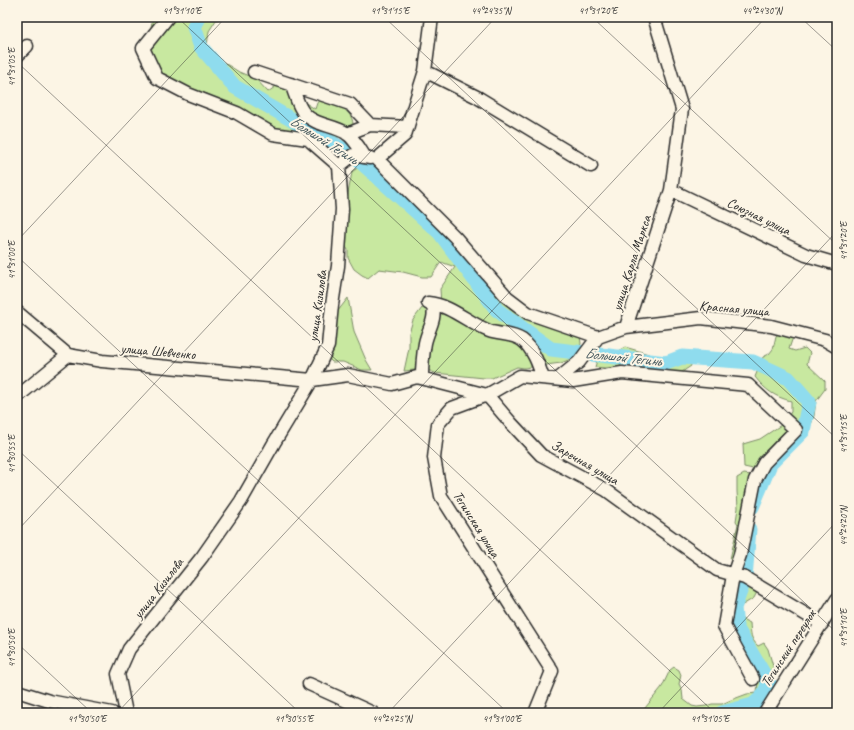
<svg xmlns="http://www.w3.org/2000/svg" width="854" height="730" viewBox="0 0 854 730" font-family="Caveat,sans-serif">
<rect width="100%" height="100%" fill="#fcf5e5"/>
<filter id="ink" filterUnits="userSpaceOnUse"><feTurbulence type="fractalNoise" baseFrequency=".025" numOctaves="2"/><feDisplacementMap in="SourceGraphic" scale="8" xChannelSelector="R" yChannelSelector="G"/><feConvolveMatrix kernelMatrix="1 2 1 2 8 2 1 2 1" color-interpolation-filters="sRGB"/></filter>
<g filter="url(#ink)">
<path fill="#c8e8a0" stroke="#7a8a66" d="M153,17H218L209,31L207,46L214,55L223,62L239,72L256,79L268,92L279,84L288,88L293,95L315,109L317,103L321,97C333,102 352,109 353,124L350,129L337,126L325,118L319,116L309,124L328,128L338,137L336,150H329L258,120L230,105L207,94L188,88L161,78L142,56L141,41L150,32Z
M353,155L377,159L507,297L580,335L581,344L571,359L561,363L524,368L517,367L492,378H484L435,373L425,369L404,371L409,348V333L413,320L422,308L430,311L441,305L440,289L455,267L441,262L431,277H422L403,272L379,269L368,278L362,275L354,269L348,258V250L342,240L345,210L352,172L360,166Z
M348,298L354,332L366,360L372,370H362L343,362H332L327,357L334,316Z
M780,331L793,337L789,349L795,351L805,348L810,353L807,364L825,381V389L816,401L814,416L811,425L802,428L791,430L788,428L759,457L753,469L744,467L743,444L760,439L781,425L791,412V401C775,397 765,390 755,377L763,357L769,354L773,349L776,336Z
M625,347L659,357L674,356L690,360L691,366L679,374L661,370L645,369L628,361L615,369L595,367L600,350L614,353Z
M744,474L751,475L755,480L746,536L751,549L748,571L739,572L730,559L738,524L736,521L738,508L737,491V478Z
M738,581L758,590L754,598L741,606L738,612L742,619L750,623C751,634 750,638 758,646L764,643L768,649L775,673L762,691L757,693L760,704L757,709L746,710L737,713H641L662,687L670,670L674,667L679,670L681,675L679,684L682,690L683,699L692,706L697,707L706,706L712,704H722L731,700L747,694L757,693L758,679L754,668L749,656L741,648L727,620L736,585Z"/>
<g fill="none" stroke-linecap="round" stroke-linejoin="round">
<path stroke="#8fdcee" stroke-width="15" d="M198,17L194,27L201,47L235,87L353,155L440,233L497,310L551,349L666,363L682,357L753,362L788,378L809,402L803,431L770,464L752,507
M722,713L753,705L763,696L769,683L736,627L734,608L745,578L749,529"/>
<defs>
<path id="minor" d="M17,56L27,46
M425,71L477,97L591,166
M254,72L350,104L370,125L408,127
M291,84C295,93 298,107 304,113C314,125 333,125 346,133C354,138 360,149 365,157
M347,134L370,125
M377,159L455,237L507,297L528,313L598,337L626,327L701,318L771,326L825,340L837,347
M377,159L405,135L419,90L425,71L432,17
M339,166L353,155L370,158
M671,190L806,255L837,264
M17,312L68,355L102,361L312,380L348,375L392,384L417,377L487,395
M626,327L671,190L682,109L654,17
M422,378C422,366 423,354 425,343C428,329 436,320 433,306L428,303C451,305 468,323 489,331C500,335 512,333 522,340C533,348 539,366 543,378
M558,379L579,362L598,337
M487,395L511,423L541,455L606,490L717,570L745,578L822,624
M17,397L68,355
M309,684L373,713
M17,691L49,701L112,713
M126,713L118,674L129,649L202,557L241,501L274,443L312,380L328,346L332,305L338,266L342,209L339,166L308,139L273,134L237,113L188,94L157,78L143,48L168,17
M535,713L552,671L441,496L434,458L438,424L452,408L487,395L520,376L573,381L622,373L748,385L796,430L764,463L755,480L740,555L733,575L724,626L753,679
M765,713L837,599"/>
</defs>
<use href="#minor" stroke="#2b2b2b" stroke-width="15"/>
<use href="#minor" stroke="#fcf5e5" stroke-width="12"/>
</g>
</g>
<path fill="none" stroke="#2b2b2b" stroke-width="1" stroke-opacity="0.45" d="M177,17L837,633M384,17L837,439M592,17L837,245M800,17L837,51M17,62L715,713M17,241L226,17M17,256L508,713M17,449L300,713M17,531L496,17M17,643L92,713M117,713L766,17M388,713L837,231M658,713L837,521"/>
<g text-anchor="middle" stroke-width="4" stroke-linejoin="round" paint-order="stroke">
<g font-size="14" fill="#2b2b2b" stroke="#fcf5e5">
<text transform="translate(759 216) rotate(26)" y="5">Союзная улица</text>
<text transform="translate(631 263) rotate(-72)" y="5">улица Карла Маркса</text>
<text transform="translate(317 306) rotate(-82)" y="5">улица Кизилова</text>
<text transform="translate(734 308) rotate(5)" y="5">Красная улица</text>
<text transform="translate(158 351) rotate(5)" y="5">улица Шевченко</text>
<text transform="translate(585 462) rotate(30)" y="5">Заречная улица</text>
<text transform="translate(477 524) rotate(58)" y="5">Тегинская улица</text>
<text transform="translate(158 588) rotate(-52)" y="5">улица Кизилова</text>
<text transform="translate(788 648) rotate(-57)" y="5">Тегинский переулок</text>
</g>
<g font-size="15" font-style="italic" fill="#44575c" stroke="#fcf5e5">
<text transform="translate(324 140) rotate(32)" y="5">Большой Тегинь</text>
<text transform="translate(623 357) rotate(6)" y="5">Большой Тегинь</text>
</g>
</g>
<rect width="854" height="730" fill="none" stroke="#fcf5e5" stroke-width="44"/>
<rect x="22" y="22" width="810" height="686" fill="none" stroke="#2b2b2b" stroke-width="1.5"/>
<g font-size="10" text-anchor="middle" fill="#2b2b2b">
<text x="182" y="14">41°31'10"E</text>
<text x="390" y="14">41°31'15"E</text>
<text x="491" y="14">44°24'35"N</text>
<text x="598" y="14">41°31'20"E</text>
<text x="762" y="14">44°24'30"N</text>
<text transform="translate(11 67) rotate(-90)" y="4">41°31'05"E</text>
<text transform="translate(843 241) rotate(-90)" y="4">41°31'20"E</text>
<text transform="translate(11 260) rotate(-90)" y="4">41°31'00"E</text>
<text transform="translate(843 434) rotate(-90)" y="4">41°31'15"E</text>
<text transform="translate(11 454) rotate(-90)" y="4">41°30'55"E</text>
<text transform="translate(843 526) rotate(-90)" y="4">44°24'20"N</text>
<text transform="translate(843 628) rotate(-90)" y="4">41°31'10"E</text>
<text transform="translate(11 648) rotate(-90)" y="4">41°30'50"E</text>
<text x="87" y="722">41°30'50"E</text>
<text x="294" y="722">41°30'55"E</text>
<text x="392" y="722">44°24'25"N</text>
<text x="502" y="722">41°31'00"E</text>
<text x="710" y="722">41°31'05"E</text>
</g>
</svg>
